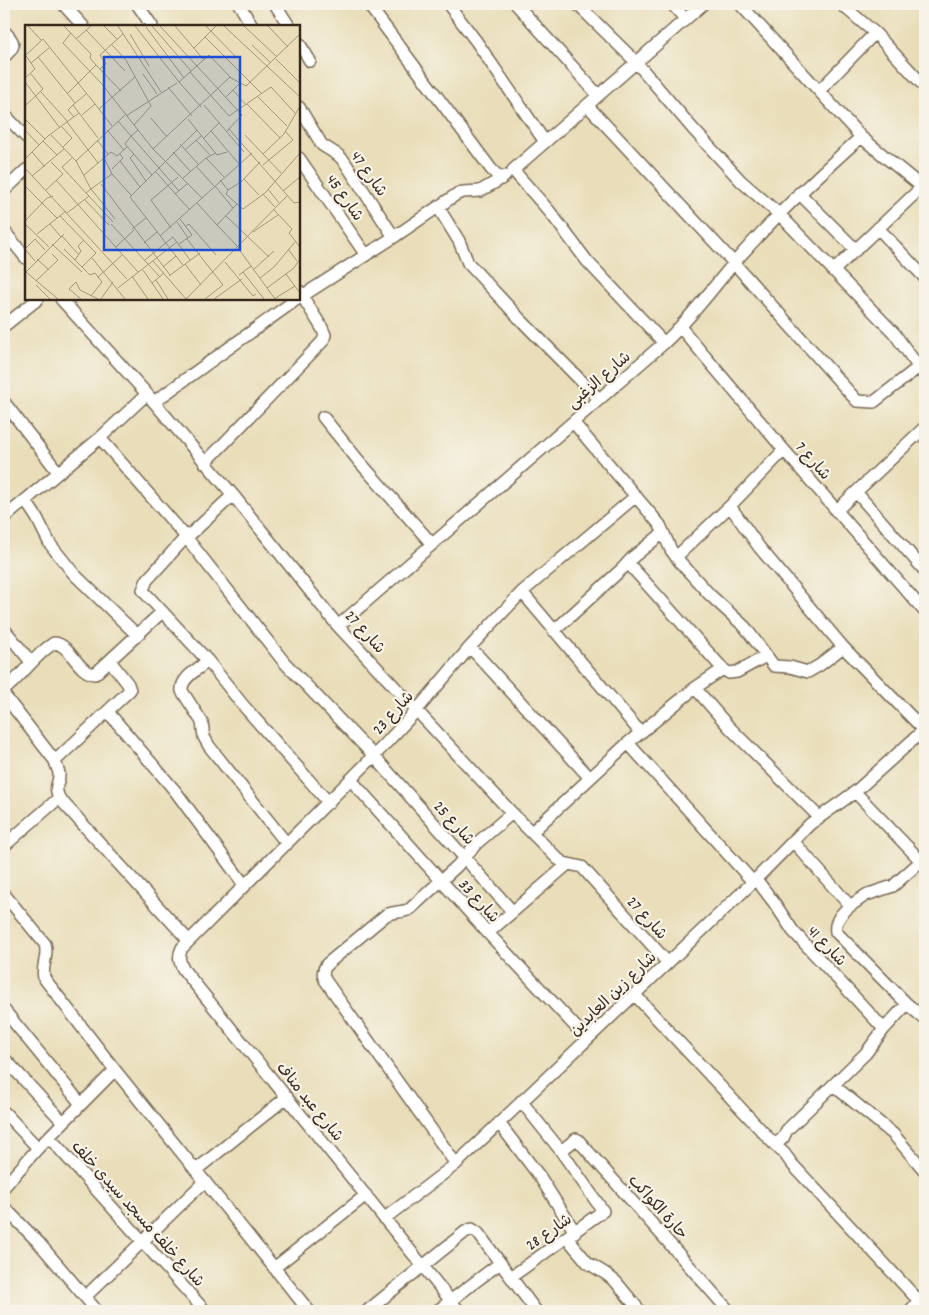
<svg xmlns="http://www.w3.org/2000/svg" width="929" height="1315" viewBox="0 0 929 1315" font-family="Dekko,'Playpen Sans Arabic',sans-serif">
<rect width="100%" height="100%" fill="#f7f3e8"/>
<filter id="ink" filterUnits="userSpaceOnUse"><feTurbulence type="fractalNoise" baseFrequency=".02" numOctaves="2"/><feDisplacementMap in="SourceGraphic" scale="10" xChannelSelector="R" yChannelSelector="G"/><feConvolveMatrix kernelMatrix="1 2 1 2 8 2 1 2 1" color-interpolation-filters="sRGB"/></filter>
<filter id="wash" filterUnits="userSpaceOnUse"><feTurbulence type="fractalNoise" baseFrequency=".0096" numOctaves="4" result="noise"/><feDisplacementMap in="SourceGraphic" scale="20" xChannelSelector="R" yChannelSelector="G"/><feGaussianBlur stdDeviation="1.12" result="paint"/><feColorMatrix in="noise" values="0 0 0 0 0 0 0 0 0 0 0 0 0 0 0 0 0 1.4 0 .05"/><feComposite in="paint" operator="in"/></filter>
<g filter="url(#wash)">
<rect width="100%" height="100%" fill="#e9deb9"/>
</g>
<g filter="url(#ink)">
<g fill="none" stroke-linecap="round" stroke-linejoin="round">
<defs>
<path id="minor" d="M63,4L83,26
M137,4L152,26
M239,4L252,26
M275,4L289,26
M368,4L491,169L501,179L505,176
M448,4L476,41L545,142
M516,4L598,95
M577,4L636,62L693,129L741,181L779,214L894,333L925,376
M672,4L685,19
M740,4L861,137L922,187L925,183
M841,4L875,33L925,87
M4,31C16,44 16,45 4,57
M299,43L310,61
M820,90L875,33
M587,105L734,263L857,401L874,402L925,362
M299,107L322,145L338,155L344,161L394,237
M4,114L26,137
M299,158L366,255
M4,191L26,170
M799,193L856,250
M438,207L459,241L468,263L519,318L599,399
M878,228L925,278
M4,231L26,258
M833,271L922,187
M299,298L394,237L457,194L463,192L480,191L501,179
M61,299L147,394L233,495L338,626L512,813L558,859L564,863L582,867L668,963
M4,326L38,299
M681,328L784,450L925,612
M664,343L587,261L550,212L513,170L703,4
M4,402L58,472
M154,402L297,299
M323,417L358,460L432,544
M573,422L660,525L671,550L680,562L710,595L745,627L774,666L790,667L808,672L820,665L843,647
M100,438L186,537L147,580L143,590L146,594L208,661L242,704L329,803
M205,463L323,341L325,335L322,328L299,291
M856,492L925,571
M233,495L193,532L186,537L284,662L374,756L512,911
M25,500L37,518L50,544L74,574L137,635
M730,506L759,547L843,647L924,730
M836,511L925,427
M4,518L100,438L147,394
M676,557L730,506L784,450
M628,563L723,669
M522,592L640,732
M338,626L664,343C690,319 711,290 734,263C773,218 816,177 861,137
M4,629L31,662
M554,631L623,568L633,557L663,533
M470,647L590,778
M766,656L737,672L729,673L723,669L695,688L729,727L819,817
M208,661C200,668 180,678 182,691L202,722L204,737L209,746L287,844
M4,690C22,677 33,656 54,643C71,644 77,673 95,674L162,612
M4,695L55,761C56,765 58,769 59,773C60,784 53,784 59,798L189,941
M108,712L176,792L245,886
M628,743L753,882
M55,761L130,690L128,684L110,661
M351,780L488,933L587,1039
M855,792L921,861
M532,832L628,743L695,688
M793,841L850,906C842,913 834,921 836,932L907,1004
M4,846L59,798
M756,879L775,904L793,931L884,1029
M4,894L45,944C49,956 41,965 44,978L115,1070L309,1311
M850,906L866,895L893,886L921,861L925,860
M488,933L568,864
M635,995L775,1145
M4,1010L81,1104
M4,1058L63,1122
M833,1085L893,1134L925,1171
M4,1112L38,1148
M499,1123L540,1177L575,1232
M49,1137L205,1311
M561,1151L576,1139L578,1140L729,1311
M456,1164L325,980C322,974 323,970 327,964L386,915C394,911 402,913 410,909L457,866L477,843L512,813
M196,1170L287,1097
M4,1187L38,1148L115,1070
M4,1207L39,1243L97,1311
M385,1218L456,1164L753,882L810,824L855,792L925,729
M567,1238L588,1263L606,1274L616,1282L640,1311
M274,1268L366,1195
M511,1277L603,1211L561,1151L521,1101
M85,1297L205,1181
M919,1301L792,1164L784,1153L775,1145L783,1138L787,1130L866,1053L884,1029L907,1004L925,1019
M367,1311L465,1232L472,1229L478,1233L536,1311
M437,1311L500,1263
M459,1311L183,969C179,961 178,956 182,948L374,756L417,710L470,647L522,592L636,496
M910,1311L925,1294"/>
</defs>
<use href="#minor" stroke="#786954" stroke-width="14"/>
<use href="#minor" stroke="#fff" stroke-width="11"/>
</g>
</g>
<g text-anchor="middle" stroke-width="4.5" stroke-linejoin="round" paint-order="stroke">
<g font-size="16" fill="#3b2a1e" stroke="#f7f3e8">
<text transform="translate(370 173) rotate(55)" y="6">شارع 47</text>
<text transform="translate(346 197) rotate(55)" y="6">شارع 45</text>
<text transform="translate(598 379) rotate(-41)" y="6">شارع الزغبى</text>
<text transform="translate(814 460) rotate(49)" y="6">شارع 7</text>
<text transform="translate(366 631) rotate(48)" y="6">شارع 27</text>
<text transform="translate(392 712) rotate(-48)" y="6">شارع 23</text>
<text transform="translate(455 822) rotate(48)" y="6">شارع 25</text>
<text transform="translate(480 900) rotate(48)" y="6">شارع 33</text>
<text transform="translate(648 917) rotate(48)" y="6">شارع 27</text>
<text transform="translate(828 945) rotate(47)" y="6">شارع 41</text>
<text transform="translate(612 993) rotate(-44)" y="6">شارع زين العابدين</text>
<text transform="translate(311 1101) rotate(51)" y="6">شارع عبد مناف</text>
<text transform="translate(659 1206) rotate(48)" y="6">حارة الكواكب</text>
<text transform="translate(139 1213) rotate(48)" y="6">شارع خلف مسجد سيدى خلف</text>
<text transform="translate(548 1231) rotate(-35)" y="6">شارع 28</text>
</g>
</g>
<g transform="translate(25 25)">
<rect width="275" height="275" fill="#e9deb9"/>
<path fill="none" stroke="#a3967b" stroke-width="1" d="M3,1L16,15M39,1L66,29L65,33L71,40M79,1L92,14M93,1L136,67M110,1L154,57M127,1L166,46M135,1L217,90L201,107M150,1L179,35M181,1L210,31M199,1L275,72M219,1L252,32M243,1L263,22M121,2L159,53M61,5L100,46M46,8L38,18L76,58L128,124L177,173M105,9L124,41M180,12L236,68M51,14L66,1M86,19L101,35L126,81L109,100M227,20L246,38M169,23L191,1M0,31L18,14L74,84L110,52M13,32L50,78M251,34L275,58M6,38L24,23M75,44L81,39L75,30L98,9M165,47L204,91L246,62L270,88M118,49L132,69M0,53L10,44L1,31M0,57L35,103M143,62L167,91M208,65L221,80M16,67L43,97M42,69L71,40L96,66M61,69L48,80L73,113M232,71L262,101M201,72L214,59M222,79L255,113M48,80L43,85L49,92M179,80L219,127M0,81L18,64L6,49M176,82L154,57L184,30L206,53L221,61L275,9M74,84L87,101M57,90L70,79M101,91L152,58M126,93L142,112M0,94L20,114M163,94L192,130L202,127M93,96L106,111L100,119L127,150M42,97L73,138M37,102L47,113L38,122M204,104L269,178L275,177M0,105L14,120M82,105L99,125M113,105L106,111L154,166M186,106L214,139M26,110L51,136L100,90M220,110L256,148M178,114L194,98M72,115L83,129M171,115L185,130M18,116L32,130M155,119L173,139M128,124L205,52M160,125L176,111M7,127L20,142M148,127L165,146M191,128L181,133L199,152M109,129L105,133L121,156M238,129L259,109L275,81M47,133L37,142L88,197M79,133L87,149L106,170M0,134L23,111L54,88M51,136L66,164L61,168M95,136L115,162M238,140L268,115L260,106M171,141L189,161M0,143L102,254M87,144L98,133L95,129M130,146L164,184M87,149L66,164L90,194M59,150L86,127L92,131L102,122M7,151L39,124M157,154L181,133M219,154L234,170M31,155L113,247M195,155L203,165L201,169L212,179M76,159L145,250M0,161L32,193M190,161L208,183M243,164L254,178M21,165L38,149L26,137M203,165L216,157L235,137M258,166L275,152M150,169L162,159M238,169L250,182M60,175L84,200M172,178L192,200M248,184L267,204L264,208L275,222M42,188L64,171M35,191L71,228L57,242M201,191L244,232M0,196L22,173L28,171M152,197L163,213M0,199L24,222M25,199L36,212M86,199L135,252M161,201L164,199L191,230M146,203L126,175L153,152M107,204L121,193M228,207L253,190M12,209L41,186M37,211L54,230M135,211L227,128M162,214L198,260L180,274M119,218L132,207M27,219L57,247M154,219L167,210L155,194M91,222L109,205M213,223L250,274M214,223L192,200L212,179L218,184L240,168L275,128M0,224L10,214L20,225M0,224L10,236M39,224L65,250L70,248L77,257L66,271M263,224L272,236M67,233L100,274M12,234L24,245M50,235L56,226L53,221L59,215M120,235L148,212L165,235M128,236L161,274M200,237L228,271L231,269M160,239L176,260M158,240L105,172L172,105M138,242L151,231M118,245L138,274M228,245L249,226M1,247L39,209M1,247L33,274M218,247L239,274M261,249L275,268M214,250L226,241M107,251L123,274M144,251L175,228M73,252L97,230M235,253L249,242L270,217M131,255L143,274M11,256L33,235L27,229M127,258L139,248M11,260L25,274M93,263L152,217M242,263L269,243L275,234M56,274L44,264L51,257L55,265L73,274M76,274L88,257M161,274L262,171M189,274L217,254M249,274L270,261"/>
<path fill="#1d4ed8" fill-opacity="0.15" stroke="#1d4ed8" stroke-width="2.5" d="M79,32H215V225H79Z"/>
<rect width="275" height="275" fill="none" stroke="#3b2a1e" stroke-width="2.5"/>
</g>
<rect width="929" height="1315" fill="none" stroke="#f7f3e8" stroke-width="20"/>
</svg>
